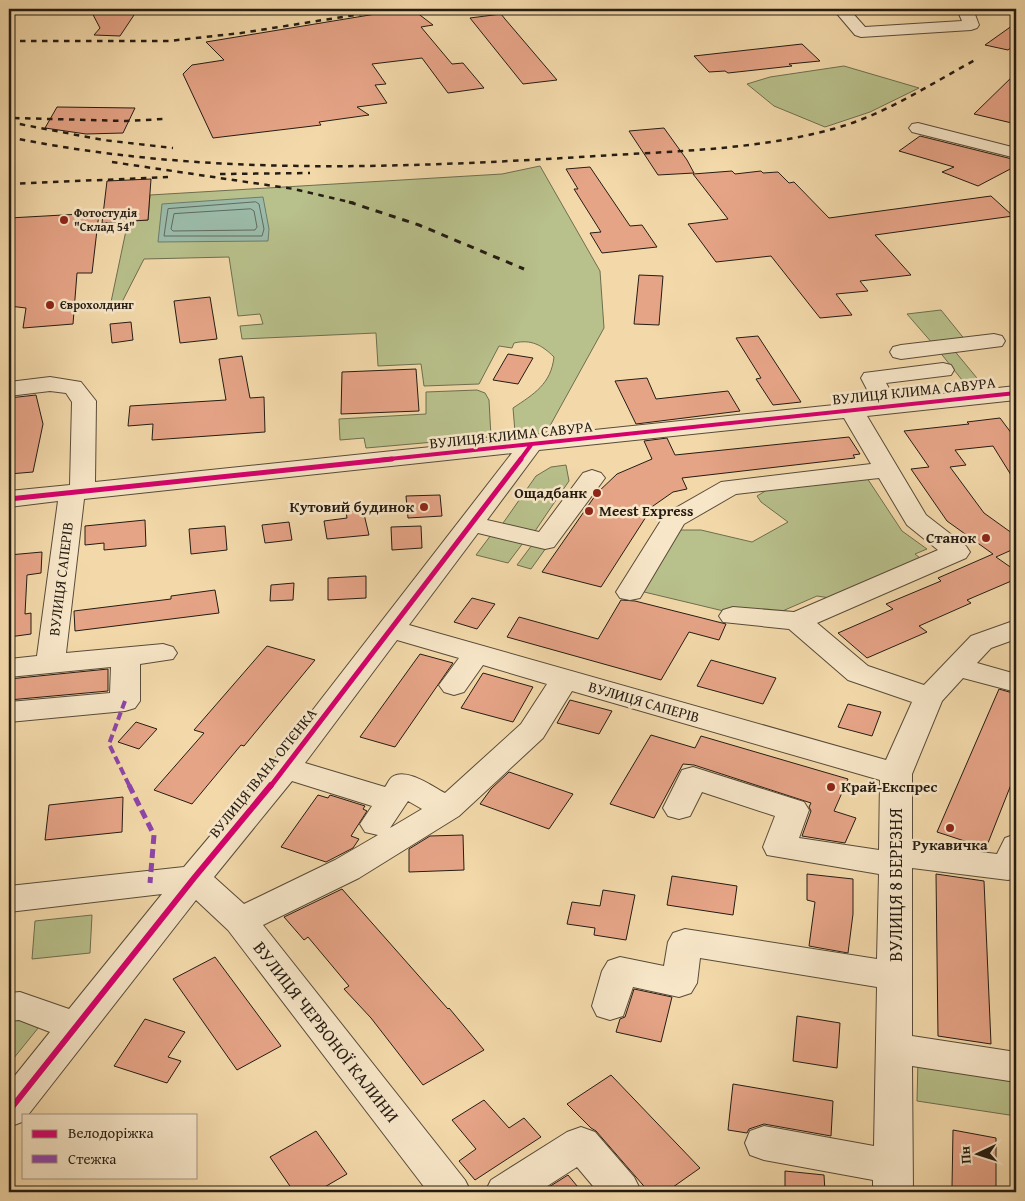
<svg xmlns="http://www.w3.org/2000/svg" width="1025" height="1201" viewBox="0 0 1025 1201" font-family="'Gentium Book Plus',serif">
<rect width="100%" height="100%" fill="#f3d9aa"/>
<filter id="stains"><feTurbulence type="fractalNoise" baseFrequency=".004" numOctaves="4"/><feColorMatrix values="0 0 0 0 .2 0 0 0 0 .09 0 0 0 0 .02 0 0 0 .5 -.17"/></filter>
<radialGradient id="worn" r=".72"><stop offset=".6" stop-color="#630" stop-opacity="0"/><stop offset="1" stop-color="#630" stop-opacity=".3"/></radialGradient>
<path fill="#b8c08b" stroke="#6e6e4f" d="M844,66L919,88L870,112L825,127L774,106L747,84L770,77Z
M540,166L600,271L604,328L546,433L518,435L515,432L513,408C534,394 551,384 554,357C542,345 531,339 514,343L512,348L499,346L479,384L424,386L421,364L378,366L376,333L242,339L240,326L263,324L260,314L238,316L229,257L144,259L122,302H111L128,221L148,220L150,195L502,174Z
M941,310L966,341L933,344L907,314Z
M953,349L981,383L966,385L939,351Z
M477,390L485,393L489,400L491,437L366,448L364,438L340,440L339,419L426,414V392Z
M566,465L569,481L533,534L501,526L536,476L551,467Z
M867,478L902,531L927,549L915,554L925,562L830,598L817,596L771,616L732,613L640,591L678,530H701L752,542L788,522L761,502L757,496L767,490Z
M491,535L523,543L508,563L476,555Z
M532,545L546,548L531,569L517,565Z
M92,915L90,953L32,959L35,921Z
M17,1015L43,1022L9,1064V1016Z
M918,1060L1016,1076V1116L917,1101Z"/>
<path fill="#9bbaa8" stroke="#6c7b6c" d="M263,197L269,229L268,241L158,242L162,204Z"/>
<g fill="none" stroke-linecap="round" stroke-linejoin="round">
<path stroke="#606b5e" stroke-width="1" d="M256,202L259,204L264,229L262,236H164L168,209Z
M251,209L254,211L257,227L255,230L173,231L171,229L174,214Z"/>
</g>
<path fill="#e6a487" stroke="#251c13" d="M90,9H138L120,36L94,35L100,28Z
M406,9H412L433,25L421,27L452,64L463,63L484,88L448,93L422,58L372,64L386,84L375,85L387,103L357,107L369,115L319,122L321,125L213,138L183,74L192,65L224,60L206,42Z
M501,14L505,19L557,80L523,84L470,18Z
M1016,23V44L1008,50L985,45Z
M802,44L820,61L789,64L792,66L728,73L725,71L709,72L694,56Z
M1016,73V124L974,114Z
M57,107L135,108L123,133L86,134L45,128Z
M664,128L687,160L694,173L658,175L629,131Z
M920,136L1016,160V166L978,186L942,172L954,167L899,151Z
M590,167L630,226L642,225L657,247L602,253L590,233L601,232L574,189H578L566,169Z
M732,171L735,174L761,171L763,173L778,172L789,183L794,182L829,218L991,196L1013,216L875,235L911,275L860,281L868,291L836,294L852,315L820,318L771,256L716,262L688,224L728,219L693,174Z
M151,179L148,220L102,223L107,181Z
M99,213L92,273H77L73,324L23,328L26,308L9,306V218Z
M639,275L663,276L659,325L634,324Z
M210,297L217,339L180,343L174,301Z
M131,322L133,340L112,343L110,324Z
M758,336L801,402L773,405L756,379L761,378L736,338Z
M508,354L533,358L518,384L493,380Z
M242,356L250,398L264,397L265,432L152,440L153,424L128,426L130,406L226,400L219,359Z
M416,369L419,411L341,414L342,372Z
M647,378L656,399L728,391L740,411L636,424L615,381Z
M36,395L43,424L33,472L9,474V398Z
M1000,418L1015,438L1011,439L1016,446V483L993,446L955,450L966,465L950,467L984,513L1016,536V548L996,557L1016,571V579L967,600L971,603L919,626L927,632L867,658L838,633L893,609L886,604L941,581L938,578L993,554L947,521L911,469L929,467L904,431L969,424L967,422Z
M849,437L860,454L853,455L855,458L682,478L687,489L673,492L653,506L601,587L542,572L597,493L617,474L652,459L644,441L667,438L675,455Z
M440,495L442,516L408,518L406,496Z
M363,510L369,535L327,539L324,521L347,518L346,512Z
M145,520L146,546L104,550V543L85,545V526Z
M289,522L292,540L265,543L262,525Z
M225,526L227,550L191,554L189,529Z
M421,526L422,548L392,550L391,527Z
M42,552L41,573L27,575L25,614L31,613V634L9,637V555Z
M366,576V598L328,600V578Z
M294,583L293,600L270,601L271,585Z
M215,590L219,613L75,631L74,611L171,599V596Z
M472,598L495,604L477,629L454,622Z
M621,600L635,601L726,624L719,640L689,632L661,680L507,637L519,617L598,639Z
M267,646L315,660L244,746L241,745L192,804L154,790L204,733L194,730Z
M420,654L453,663L395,747L360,737Z
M711,660L776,678L763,704L697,686Z
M108,669V691L9,700V679Z
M483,673L533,687L513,722L461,708Z
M999,689L1016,694V772L986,848L937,832Z
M570,700L612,711L599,734L557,723Z
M848,704L881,712L872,736L838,727Z
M136,722L157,729L139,749L118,742Z
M651,735L695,748L701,736L848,779L834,811L856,818L845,843L802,836L811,811L809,807L811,803L694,765L683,764L654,818L610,804Z
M509,772L573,794L549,829L480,804L491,789Z
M318,795L328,798L330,795L365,806L363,809L367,811L351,836L359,839L353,848L326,862L281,847Z
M123,797L122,832L45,840L49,805Z
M463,835L464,870L409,872V849L430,836Z
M807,874L853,879V914L848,953L809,946L815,902L807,900Z
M936,874L984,881L991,1044L938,1036Z
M672,876L737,886L733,915L667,905Z
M342,889L448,1009L449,1008L484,1050L423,1085L371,1018L344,989L349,986L308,937L304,940L284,917Z
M603,890L635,895L626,940L594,935L595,928L567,924L572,902L600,906Z
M215,957L281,1046L237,1070L173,979Z
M634,989L672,997L661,1042L616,1032L620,1019L625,1017Z
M797,1016L840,1023L837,1068L793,1061Z
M145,1019L185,1032L168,1057L181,1061L167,1083L114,1066Z
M611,1075L700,1168L666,1192H649L596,1131L591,1128L567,1104Z
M733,1084L833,1101L831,1136L764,1124L749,1129L747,1133L728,1130Z
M484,1100L509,1128L524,1118L541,1137L475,1180L459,1161L476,1149L452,1120Z
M953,1130L996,1138V1192H982L952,1187Z
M316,1131L347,1174L316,1192H294L270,1157Z
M785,1171L824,1175L825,1192H785Z
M568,1175L582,1192H541Z"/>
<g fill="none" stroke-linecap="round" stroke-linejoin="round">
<defs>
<path id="minor" d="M833,9H849L865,27L962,21L957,9H973L979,25L977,28L971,30L861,37L855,35Z
M918,123L1016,148V158L912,132L909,128L912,124Z
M994,334L1002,336L1005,341L1002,346L901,359L893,357L890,352L893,347L901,345Z
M943,363L951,365L954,370L951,375L886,383L895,399L1016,386V400L867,416L926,515L966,546L970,552L966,558L817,623L868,666L924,685L971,636L1016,620V639L991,648L977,663L1016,674V692L963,678L942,701L912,774V844L997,854L1005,838L1016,834V878L1008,880L912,868V1036L1016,1052V1082L912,1066L913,1192H873V1180L764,1160L750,1155L745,1143L750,1131L764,1126L874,1146L877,987L700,958L697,983L691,993L679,997L633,987L623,1016L610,1020L597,1016L592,1006L602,971L608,961L620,957L664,966L668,942L673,933L685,929L877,959L879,874L767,855L763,847L775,816L702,792L690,816L679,819L668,816L663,808L682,770L693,767L804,802L809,810L799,838L879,850L880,780L572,691L543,738L459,816L359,878L263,925L465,1180L471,1192H428L228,930L196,900L28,1115H24L22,1122L9,1127V1083L50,1032L19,1020L9,1021V993L20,992L69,1009L162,894L9,912V886L184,867L274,760L512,453L84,499L66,653L163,644L173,647L177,653L173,659L140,664V701L135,708L125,711L9,722V702L110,693L111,667L9,677V659L37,656L58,501L9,507V491L70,485L72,402L66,393L50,391L9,396V382L50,377L81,382L96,401L95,482L873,401L861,378L864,373ZM844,418L871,464L721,482L665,514L616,592L620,598L630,600L640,598L684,524L736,494L879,478L907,525L938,550L794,612L733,607L723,610L719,616L723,622L789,629L848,680L912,702L886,760L409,625L478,533L545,549L554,547L605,478L601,473L592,470L583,473L539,532L487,520L539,450ZM397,640L459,658L439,685L444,692L454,695L464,692L483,665L547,684L521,724L445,793C432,786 406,767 392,777C389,779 387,785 385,787L305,763ZM292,781L372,806L360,824L365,832L378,835L335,860L244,904L214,877ZM408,801L422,809L390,828Z
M581,1127L595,1132L634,1177L640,1189L638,1192H598L577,1167L538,1192H485L491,1180L567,1132Z"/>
</defs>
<use href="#minor" stroke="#584b39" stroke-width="2"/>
<use href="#minor" fill="#f7e6c8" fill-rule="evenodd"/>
<path stroke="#251c13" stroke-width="2.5" stroke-dasharray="5.5 5.5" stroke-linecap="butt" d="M9,12L44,9
M9,41H169L241,33L393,9
M14,118L126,121L164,119
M9,122L103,140L173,148
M9,137C201,177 402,168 597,156C675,151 756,150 833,129C884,115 929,85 975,60
M112,162L294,189L354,203
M220,174L310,173
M9,184L168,177"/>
<path stroke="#251c13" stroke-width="3" stroke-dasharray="7 7" stroke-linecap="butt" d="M349,202L419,225L524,269"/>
<path stroke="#8e44ad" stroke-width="4" stroke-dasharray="8 4" stroke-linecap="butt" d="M125,701L109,744L130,787"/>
<path stroke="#8e44ad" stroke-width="5" stroke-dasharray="9 5" stroke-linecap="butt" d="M129,785L154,835L150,883"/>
<defs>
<path id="cycleway-far2" d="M380,460L1016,393
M520,460L531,445"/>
<path id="cycleway-far1" d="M9,499L392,459
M270,787L521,459"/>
<path id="cycleway" d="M9,1111L194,878L271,785"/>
</defs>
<use href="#cycleway-far2" stroke="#f7e6c8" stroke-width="6"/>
<use href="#cycleway-far1" stroke="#f7e6c8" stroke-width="8"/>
<use href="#cycleway" stroke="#f7e6c8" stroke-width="9"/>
<use href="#cycleway-far2" stroke="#d6006c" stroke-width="4"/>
<use href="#cycleway-far1" stroke="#d6006c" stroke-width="5"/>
<use href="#cycleway" stroke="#d6006c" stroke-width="6"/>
</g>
<g fill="#8f2418" stroke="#f7e6c8" stroke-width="2">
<circle cx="64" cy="220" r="5"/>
<circle cx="50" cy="305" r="5"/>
<circle cx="597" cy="493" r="5"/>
<circle cx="424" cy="507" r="5"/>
<circle cx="589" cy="511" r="5"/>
<circle cx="986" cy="538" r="5"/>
<circle cx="831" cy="787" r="5"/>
<circle cx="950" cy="828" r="5"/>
</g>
<g text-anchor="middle" stroke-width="5" stroke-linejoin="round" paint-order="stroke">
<g font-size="12" font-weight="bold" fill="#251c13" stroke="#f7e6c8" text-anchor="start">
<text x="74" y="217">Фотостудія<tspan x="74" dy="14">"Склад 54"</tspan></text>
<text x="60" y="309">Єврохолдинг</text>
</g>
<g font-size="15" fill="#251c13" stroke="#f7e6c8">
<text transform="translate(914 391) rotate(-6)" y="5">ВУЛИЦЯ КЛИМА САВУРА</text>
<text transform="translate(511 435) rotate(-6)" y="5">ВУЛИЦЯ КЛИМА САВУРА</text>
<text transform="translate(61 579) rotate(-83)" y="5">ВУЛИЦЯ САПЕРІВ</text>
<text transform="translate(644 702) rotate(16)" y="5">ВУЛИЦЯ САПЕРІВ</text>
<text transform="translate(263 773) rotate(-51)" y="5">ВУЛИЦЯ ІВАНА ОГІЄНКА</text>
</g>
<g font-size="15" font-weight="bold" fill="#251c13" stroke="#f7e6c8" text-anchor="end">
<text x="587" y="498">Ощадбанк</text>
<text x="414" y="512">Кутовий будинок</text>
<text x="599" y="516" text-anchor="start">Meest Express</text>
<text x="976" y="543">Станок</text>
<text x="841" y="792" text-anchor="start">Край-Експрес</text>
<text x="950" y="850" text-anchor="middle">Рукавичка</text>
</g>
<g font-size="18" fill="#251c13" stroke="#f7e6c8">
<text transform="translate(896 885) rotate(-90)" y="6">ВУЛИЦЯ 8 БЕРЕЗНЯ</text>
<text transform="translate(326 1032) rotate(52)" y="6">ВУЛИЦЯ ЧЕРВОНОЇ КАЛИНИ</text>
</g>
</g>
<rect width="1025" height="1201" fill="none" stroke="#f3d9aa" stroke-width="30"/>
<rect x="10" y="10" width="1005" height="1181" fill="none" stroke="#251c13" stroke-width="2.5"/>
<rect x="15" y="15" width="995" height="1171" fill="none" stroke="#251c13"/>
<rect x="22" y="1114" width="175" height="65" fill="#f7e6c8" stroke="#a39580"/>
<rect x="32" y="1130" width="25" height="8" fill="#d6006c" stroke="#a39580"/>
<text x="68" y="1138" font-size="15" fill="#251c13">Велодоріжка</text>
<rect x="32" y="1155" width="25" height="8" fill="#8e44ad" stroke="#a39580"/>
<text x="68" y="1164" font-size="15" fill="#251c13">Стежка</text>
<g transform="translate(978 1154) rotate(266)" stroke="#f7e6c8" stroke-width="4" paint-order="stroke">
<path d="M0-4L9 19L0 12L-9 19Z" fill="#251c13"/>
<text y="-8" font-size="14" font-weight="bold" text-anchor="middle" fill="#251c13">Пн</text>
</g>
<rect width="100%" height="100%" filter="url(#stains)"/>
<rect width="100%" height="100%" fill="url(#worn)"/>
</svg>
